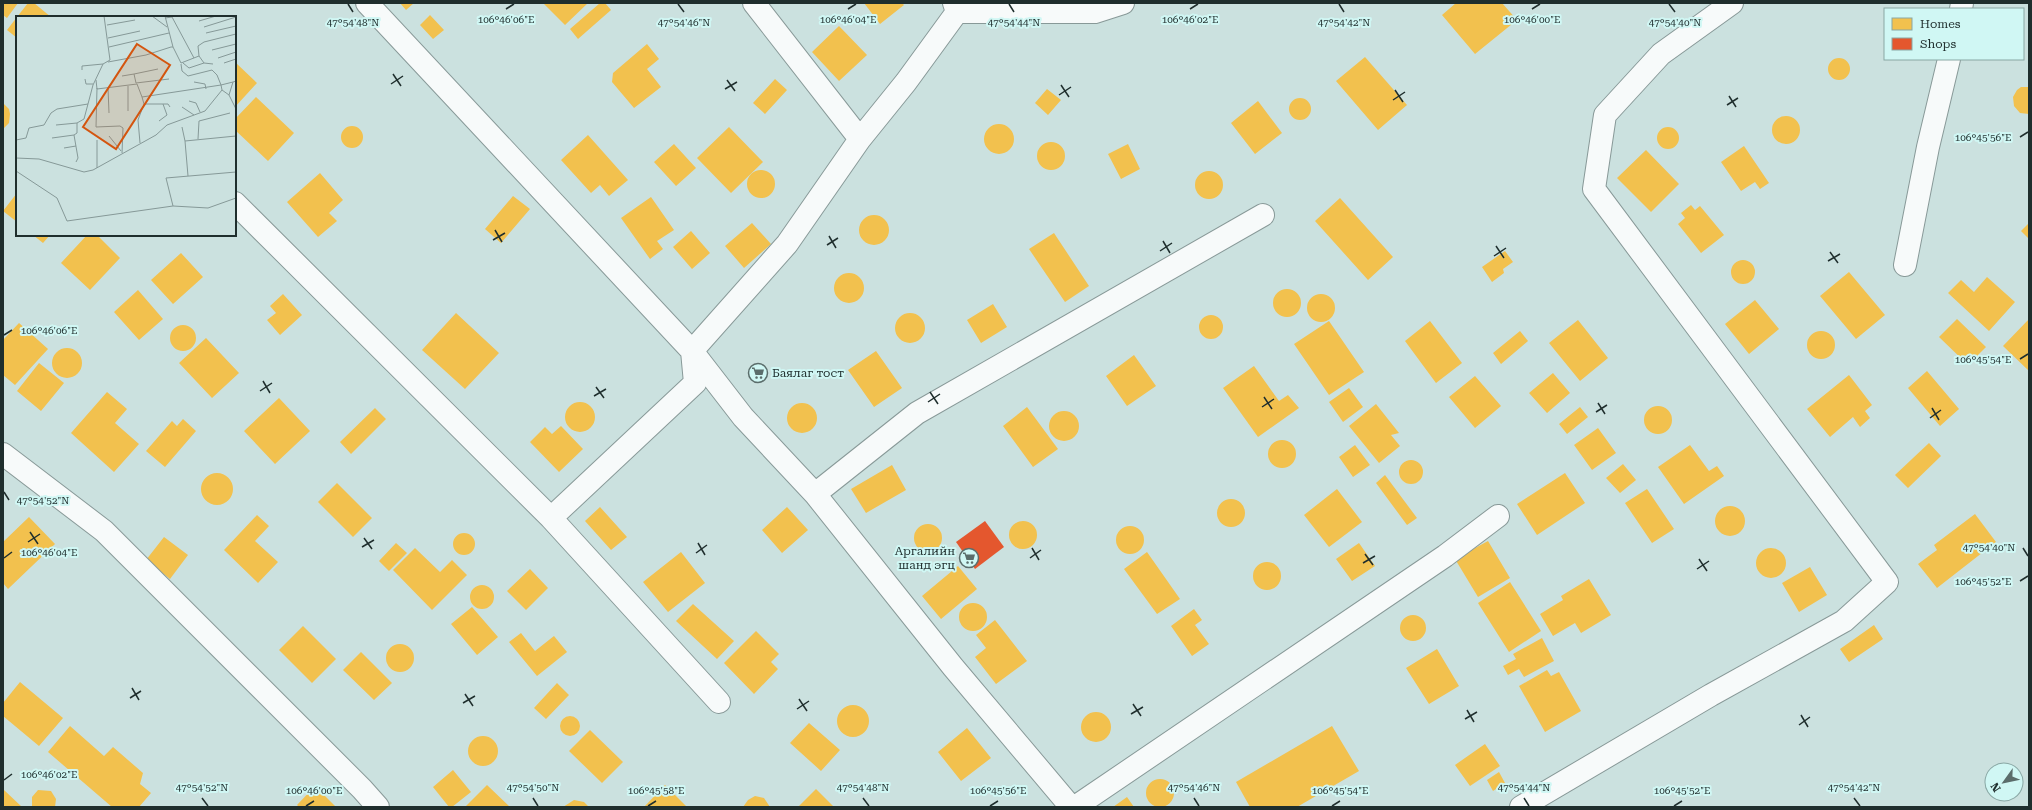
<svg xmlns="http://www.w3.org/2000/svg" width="2032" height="810" viewBox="0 0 2032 810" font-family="'Roboto Serif',serif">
<rect width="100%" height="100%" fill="#cbe1df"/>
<path fill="#f2c14e" d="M3,3H18L7,18L3,15Z
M28,3H34L51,17H17Z
M400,3H414L406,10Z
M543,3H588L565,25Z
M600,3H605L611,10L578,39L570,29Z
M864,3H902L904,5L880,24Z
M1456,3H1502L1517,20L1475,54L1442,15Z
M430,15L444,30L433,39L420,25Z
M17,17V38L7,30Z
M839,26L867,55L839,81L812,52Z
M647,44L659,59L647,69L661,87L634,108L612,82L613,73Z
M1365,57L1407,105L1378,130L1336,81Z
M1828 69a11 11 0 1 1 22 0a11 11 0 1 1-22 0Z
M235,62L257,83L235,107Z
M775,79L787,90L765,114L753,103Z
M2021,87H2029V114L2020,113L2014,106L2013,97L2017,90Z
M1047,89L1061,100L1048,115L1035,103Z
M256,97L294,133L268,161L235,130V119Z
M1289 109a11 11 0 1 1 22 0a11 11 0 1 1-22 0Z
M1258,101L1282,133L1255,154L1231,123Z
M3,103L9,109L10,114L9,123L3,129Z
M1772 130a14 14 0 1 1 28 0a14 14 0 1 1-28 0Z
M984 139a15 15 0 1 1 30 0a15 15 0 1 1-30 0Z
M341 137a11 11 0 1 1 22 0a11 11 0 1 1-22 0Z
M729,127L763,162L731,193L697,158Z
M1657 138a11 11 0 1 1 22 0a11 11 0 1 1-22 0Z
M588,135L628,180L609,196L600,185L591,193L561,160Z
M1037 156a14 14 0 1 1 28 0a14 14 0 1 1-28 0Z
M674,144L696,168L676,186L654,162Z
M1128,144L1140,169L1121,179L1108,154Z
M1744,146L1769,183L1760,189L1755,182L1741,191L1721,162Z
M1646,150L1679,184L1651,212L1617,178Z
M747 184a14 14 0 1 1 28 0a14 14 0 1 1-28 0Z
M1195 185a14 14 0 1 1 28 0a14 14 0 1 1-28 0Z
M320,173L343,200L329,213L337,221L318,237L287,202Z
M17,193V222L3,211Z
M513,196L530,209L501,243L485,229Z
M651,197L674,230L657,241L663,249L650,259L621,218Z
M1340,198L1393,257L1368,280L1315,221Z
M1691,205L1695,210L1700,206L1724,235L1701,253L1678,224L1685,218L1681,213Z
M859 230a15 15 0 1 1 30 0a15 15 0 1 1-30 0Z
M752,223L771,244L744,268L725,246Z
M2029,223V239L2021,231Z
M691,231L710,253L692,269L673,247Z
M1054,233L1089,286L1065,302L1029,249Z
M33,235H50L43,243Z
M87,235H97L120,258L90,290L61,263Z
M1505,251L1513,262L1503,269L1504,273L1492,282L1482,267Z
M181,253L203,277L173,304L151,280Z
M1731 272a12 12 0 1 1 24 0a12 12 0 1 1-24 0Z
M1849,272L1885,315L1856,339L1820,296Z
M834 288a15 15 0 1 1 30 0a15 15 0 1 1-30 0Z
M1987,277L2015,302L1989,331L1948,293L1961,280L1974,292Z
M1273 303a14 14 0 1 1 28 0a14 14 0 1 1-28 0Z
M138,290L163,319L139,340L114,312Z
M1307 308a14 14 0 1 1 28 0a14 14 0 1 1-28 0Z
M283,294L302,315L280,335L267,320L276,313L270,306Z
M1755,300L1779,329L1749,354L1725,324Z
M993,304L1007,327L981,343L967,320Z
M456,313L499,353L465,389L422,350Z
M895 328a15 15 0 1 1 30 0a15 15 0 1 1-30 0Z
M1199 327a12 12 0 1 1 24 0a12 12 0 1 1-24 0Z
M1957,319L1986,347L1968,365L1939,337Z
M2029,319V371L2003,346Z
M1578,320L1608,358L1580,381L1549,343Z
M1329,321L1364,372L1329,395L1294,344Z
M1430,321L1462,363L1436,383L1405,341Z
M19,323L48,349L15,385L3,375V340Z
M170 338a13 13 0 1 1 26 0a13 13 0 1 1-26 0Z
M1520,331L1528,341L1501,364L1493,353Z
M1807 345a14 14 0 1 1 28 0a14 14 0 1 1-28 0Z
M206,338L239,373L212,398L179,363Z
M52 363a15 15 0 1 1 30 0a15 15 0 1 1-30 0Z
M876,351L902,388L874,407L848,370Z
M1134,355L1156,386L1127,406L1106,376Z
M39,363L64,383L41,411L17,391Z
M1254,366L1279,401L1288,395L1299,408L1258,437L1223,388Z
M1927,371L1959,409L1940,426L1908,388Z
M1553,373L1570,393L1547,413L1529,393Z
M1849,375L1872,405L1865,411L1870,418L1860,427L1853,417L1830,437L1807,409Z
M1475,376L1501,406L1475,428L1449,397Z
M1349,388L1363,407L1343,422L1329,402Z
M107,392L127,409L115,423L139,444L114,472L71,433Z
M279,398L310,431L275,464L244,431Z
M565 417a15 15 0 1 1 30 0a15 15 0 1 1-30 0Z
M787 418a15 15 0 1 1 30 0a15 15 0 1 1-30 0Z
M1376,404L1399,433L1391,435L1400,446L1379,463L1349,426Z
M1644 420a14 14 0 1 1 28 0a14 14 0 1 1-28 0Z
M1027,407L1058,449L1033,467L1003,426Z
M1580,407L1588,417L1567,434L1559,424Z
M375,408L386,419L351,454L340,442Z
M1049 426a15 15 0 1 1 30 0a15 15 0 1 1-30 0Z
M183,419L196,431L165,467L146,451L172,421L177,426Z
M561,426L583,449L559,472L530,442L545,427L552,434Z
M1598,428L1616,453L1592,470L1574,445Z
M1268 454a14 14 0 1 1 28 0a14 14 0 1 1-28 0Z
M1929,443L1941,456L1908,488L1895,475Z
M1355,445L1370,465L1353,477L1339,457Z
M1690,445L1709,471L1717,466L1724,476L1684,504L1658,467Z
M1399 472a12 12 0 1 1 24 0a12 12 0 1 1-24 0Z
M1623,464L1636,480L1620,493L1606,478Z
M892,465L906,490L866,513L851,489Z
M201 489a16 16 0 1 1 32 0a16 16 0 1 1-32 0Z
M1565,473L1585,503L1537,535L1517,504Z
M1385,475L1417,518L1407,525L1376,483Z
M337,483L372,518L353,537L318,502Z
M1337,489L1362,522L1329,547L1304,515Z
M1647,489L1674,529L1652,543L1625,503Z
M1217 513a14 14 0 1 1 28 0a14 14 0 1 1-28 0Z
M1715 521a15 15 0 1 1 30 0a15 15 0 1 1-30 0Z
M600,507L627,537L611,550L585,521Z
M787,507L808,530L782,553L762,530Z
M1975,514L1996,542L1937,588L1918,564L1937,550L1934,545Z
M257,515L269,526L255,541L278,562L258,583L224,550Z
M29,517L55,544L8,589L3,583V542Z
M1009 535a14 14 0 1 1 28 0a14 14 0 1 1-28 0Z
M914 538a14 14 0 1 1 28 0a14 14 0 1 1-28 0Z
M1116 540a14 14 0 1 1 28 0a14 14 0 1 1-28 0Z
M453 544a11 11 0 1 1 22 0a11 11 0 1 1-22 0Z
M164,537L188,555L170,579L146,560Z
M1488,541L1510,578L1478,597L1455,559Z
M396,543L407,553L389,571L379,561Z
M1359,543L1375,566L1352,581L1336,559Z
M415,548L440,572L452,560L467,575L432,610L393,570Z
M1756 563a15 15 0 1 1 30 0a15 15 0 1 1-30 0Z
M681,552L705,583L668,612L643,582Z
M1147,552L1180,599L1157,614L1124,569Z
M1253 576a14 14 0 1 1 28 0a14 14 0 1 1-28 0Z
M958,566L977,589L941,619L922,596Z
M1810,567L1827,595L1799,612L1782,583Z
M530,569L548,588L526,610L507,591Z
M1589,579L1611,615L1581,633L1575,623L1553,636L1540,614L1563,600L1561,596Z
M1510,582L1541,631L1509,652L1478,603Z
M470 597a12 12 0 1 1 24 0a12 12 0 1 1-24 0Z
M959 617a14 14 0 1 1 28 0a14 14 0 1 1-28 0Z
M693,604L734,641L717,659L676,621Z
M472,607L498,637L477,655L451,624Z
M1194,609L1202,620L1195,625L1209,644L1192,656L1171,626Z
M1400 628a13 13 0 1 1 26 0a13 13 0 1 1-26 0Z
M995,620L1027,661L996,684L975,657L986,648L976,635Z
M1874,625L1883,639L1849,662L1840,649Z
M303,626L336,659L312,683L279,650Z
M756,631L779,654L771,662L778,669L754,694L724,663Z
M521,633L535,651L554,636L567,652L537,676L509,642Z
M1542,638L1554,661L1524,677L1519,669L1508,675L1503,666L1516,659L1513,654Z
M386 658a14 14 0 1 1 28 0a14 14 0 1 1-28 0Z
M1437,649L1459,686L1429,704L1406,668Z
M361,652L392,683L374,700L343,670Z
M1547,670L1551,676L1559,672L1581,711L1545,732L1519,686Z
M20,682L63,718L39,746L3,716V703Z
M557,683L569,695L546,719L534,708Z
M837 721a16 16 0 1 1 32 0a16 16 0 1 1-32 0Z
M1081 727a15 15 0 1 1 30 0a15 15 0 1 1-30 0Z
M560 726a10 10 0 1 1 20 0a10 10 0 1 1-20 0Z
M809,723L840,750L821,771L790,743Z
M70,726L104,756L113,747L143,773L140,784L151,793L139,807H112L48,752Z
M1332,726L1359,771L1297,807H1250L1236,782Z
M967,728L991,758L961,781L938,752Z
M590,730L623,762L602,783L569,751Z
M468 751a15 15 0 1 1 30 0a15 15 0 1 1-30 0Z
M1485,744L1500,766L1470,786L1455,765Z
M453,770L471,792L452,807H449L433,787Z
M1499,772L1505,783L1493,791L1487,780Z
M1146 793a14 14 0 1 1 28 0a14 14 0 1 1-28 0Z
M487,785L510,807H465Z
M665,785L687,807H644Z
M315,786L336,807H299L297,805Z
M816,789L834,807H798Z
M4,790L22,807H3Z
M38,790L51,791L56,799L55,807H32V797Z
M755,796L764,798L770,807H743L748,800Z
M1127,797L1134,807H1113Z
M574,800L584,802L589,807H563Z"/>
<path fill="#e4572e" d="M985,521L1004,547L975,569L956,542Z"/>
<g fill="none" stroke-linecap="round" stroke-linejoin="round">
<defs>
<path id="street" d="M754,3L860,139L787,244L692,351L743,417L815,494L953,667L1071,807
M1961,9L1962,3
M957,12H1095L1123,3
M860,139L906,82L957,12L954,3
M235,203L551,518L695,383L692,351L367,3
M1905,265L1928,147L1949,59
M3,454L104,531L362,789L378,807
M815,494L917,413L1263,215
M551,518L719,702
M1075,807L1445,556L1498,516
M1521,807L1711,695L1844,621L1887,582L1594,189L1605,115L1661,54L1732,3"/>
</defs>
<use href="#street" stroke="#889998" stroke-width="24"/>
<use href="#street" stroke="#f7fafa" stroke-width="22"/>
</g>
<path fill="none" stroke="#1f2e2d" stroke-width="1.5" d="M348,4L353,12M678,4L684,12M1009,4L1014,12M1339,4L1344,12M1669,4L1675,12M506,9L514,4M848,9L856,4M1190,9L1198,4M1532,9L1540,4M393,74L401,86M727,80L735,91M391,84L403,76M1061,85L1069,97M725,89L737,82M1395,90L1403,102M1059,95L1071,87M1729,96L1736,107M1393,100L1405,92M1727,105L1738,98M2020,137L2028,132M495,230L502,242M829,236L836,248M493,240L505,233M1163,241L1170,253M827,245L838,238M1496,246L1504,258M1160,251L1172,243M1830,252L1838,263M1494,256L1506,248M1828,261L1840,254M4,335L12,330M2020,359L2028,354M263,381L270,393M596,387L604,398M260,391L272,383M930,392L938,404M594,396L606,389M1264,397L1272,409M928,402L940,394M1598,403L1605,414M1262,407L1274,399M1932,408L1939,420M1596,412L1607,405M1930,418L1941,410M4,492L9,500M30,532L38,544M364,538L372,549M28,542L40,534M698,543L705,555M362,547L374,540M1032,548L1039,560M2023,548L2028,556M696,553L707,545M1365,554L1373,565M4,558L12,552M1030,558L1041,550M1699,559L1707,571M1363,563L1375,556M1697,569L1709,561M2020,581L2028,576M132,688L139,700M465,694L473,706M130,698L141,691M799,699L807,711M463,703L475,696M1133,704L1141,716M797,709L809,701M1467,710L1474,722M1131,714L1143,707M1801,715L1808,727M1465,719L1477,712M1799,725L1810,717M4,780L12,774M202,798L208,806M533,798L538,806M863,798L869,806M1194,798L1199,806M1524,798L1529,806M1854,798L1860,806M306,806L314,801M648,806L656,801M990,806L998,801M1332,806L1340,801M1674,806L1682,801"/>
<defs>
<symbol id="supermarket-ring" viewBox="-11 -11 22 22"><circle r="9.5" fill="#d0f7f4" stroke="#5b6d6b" stroke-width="1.5"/><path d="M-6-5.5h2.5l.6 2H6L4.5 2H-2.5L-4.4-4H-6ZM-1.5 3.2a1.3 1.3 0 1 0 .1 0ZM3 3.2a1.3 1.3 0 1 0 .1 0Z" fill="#5b6d6b"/></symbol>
</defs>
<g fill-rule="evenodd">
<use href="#supermarket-ring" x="747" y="362" width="22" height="22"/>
<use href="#supermarket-ring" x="958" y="547" width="22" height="22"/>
</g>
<g text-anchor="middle" stroke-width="4" stroke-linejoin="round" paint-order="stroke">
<g font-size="12" fill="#1f2e2d" stroke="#d0f7f4" text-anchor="start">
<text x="772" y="377">Баялаг тост</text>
<text x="955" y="555" text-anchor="end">Аргалийн<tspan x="955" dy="14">шанд эгц</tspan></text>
</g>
</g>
<g transform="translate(16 16)">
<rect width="220" height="220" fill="#cbe1df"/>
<path fill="none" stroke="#869998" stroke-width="1" d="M136,0L151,11M149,0L157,31M149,2L156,1L178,42M183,5L200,0M91,9L119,4M188,11L220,1M190,17L220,10M92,22L124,15M93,31L153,17M196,34L220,28M183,40L188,47L197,48M202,42L220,36M92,46L130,39L155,31H157L165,47L183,40L182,30L188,26L220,18M167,47L173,52L188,47M208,47L220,43M165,48L166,55L172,60L196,54L201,59L205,69L217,66M142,53L118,58L120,67L153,63M66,54V50L87,48M106,60L118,58M69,63L70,68H77M80,64L81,73L121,68L126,81L205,69L206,74L213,79L220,93M178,66L189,68L190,73M81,72L80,111L104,110L107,112L106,137M92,72L93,97M213,79L217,66L220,65M126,81L128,88H152L154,91M173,85L180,87L184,96M166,91L178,99M112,95V70M143,105L151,99L147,88M40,109L61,107M166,111L169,125L220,120M93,120L105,135M36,122L58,119M182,123L183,105L214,97M0,124L10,122L13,112L28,109L35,97L41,93L72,88M81,124V152M169,125L172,160M124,127L122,104L128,88M48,132L60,130M0,142L23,143L68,156L77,154L140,119L151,109L189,95L206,74M60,146L62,142L58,119L61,117V107L68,103L77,69L87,48L94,44L88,0M0,155L41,182L51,205L157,190L192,192L220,182M157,190L150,162L220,156"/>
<path fill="#d4550f" fill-opacity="0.15" stroke="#d4550f" stroke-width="2" d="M121,28L154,49L100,133L67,111Z"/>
<rect width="220" height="220" fill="none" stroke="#1f2e2d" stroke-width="2"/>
</g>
<g font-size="10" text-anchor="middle" fill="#1f2e2d" stroke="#d0f7f4" stroke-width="4" stroke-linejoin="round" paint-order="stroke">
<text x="1190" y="23">106°46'02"E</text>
<text x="506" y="23">106°46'06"E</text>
<text x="848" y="23">106°46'04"E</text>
<text x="1532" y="23">106°46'00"E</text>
<text x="353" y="26">47°54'48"N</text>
<text x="684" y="26">47°54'46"N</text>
<text x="1014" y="26">47°54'44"N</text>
<text x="1344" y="26">47°54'42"N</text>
<text x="1675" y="26">47°54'40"N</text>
<text x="1983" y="141">106°45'56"E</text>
<text x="49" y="334">106°46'06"E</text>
<text x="1983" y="363">106°45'54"E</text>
<text x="43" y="504">47°54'52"N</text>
<text x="1989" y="551">47°54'40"N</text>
<text x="49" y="556">106°46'04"E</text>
<text x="1983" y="585">106°45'52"E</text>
<text x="49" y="778">106°46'02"E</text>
<text x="202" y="791">47°54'52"N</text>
<text x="533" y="791">47°54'50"N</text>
<text x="863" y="791">47°54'48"N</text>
<text x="1194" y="791">47°54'46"N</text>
<text x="1524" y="791">47°54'44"N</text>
<text x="1854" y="791">47°54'42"N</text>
<text x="314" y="794">106°46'00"E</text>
<text x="656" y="794">106°45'58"E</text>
<text x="998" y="794">106°45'56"E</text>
<text x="1340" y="794">106°45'54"E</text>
<text x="1682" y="794">106°45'52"E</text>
</g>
<rect width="2032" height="810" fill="none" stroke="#1f2e2d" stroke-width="8"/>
<rect x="1884" y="8" width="140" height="52" fill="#d0f7f4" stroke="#89a7a4"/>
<rect x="1892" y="18" width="20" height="12" fill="#f2c14e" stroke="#89a7a4"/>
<text x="1920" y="28" font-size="12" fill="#1f2e2d">Homes</text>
<rect x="1892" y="38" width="20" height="12" fill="#e4572e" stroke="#89a7a4"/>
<text x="1920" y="48" font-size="12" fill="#1f2e2d">Shops</text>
<g transform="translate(2004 782) rotate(237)"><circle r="19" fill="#d0f7f4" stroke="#89a7a4"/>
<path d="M0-3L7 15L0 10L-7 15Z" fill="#5b6d6b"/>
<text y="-6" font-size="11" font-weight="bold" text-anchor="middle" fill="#1f2e2d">N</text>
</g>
</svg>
